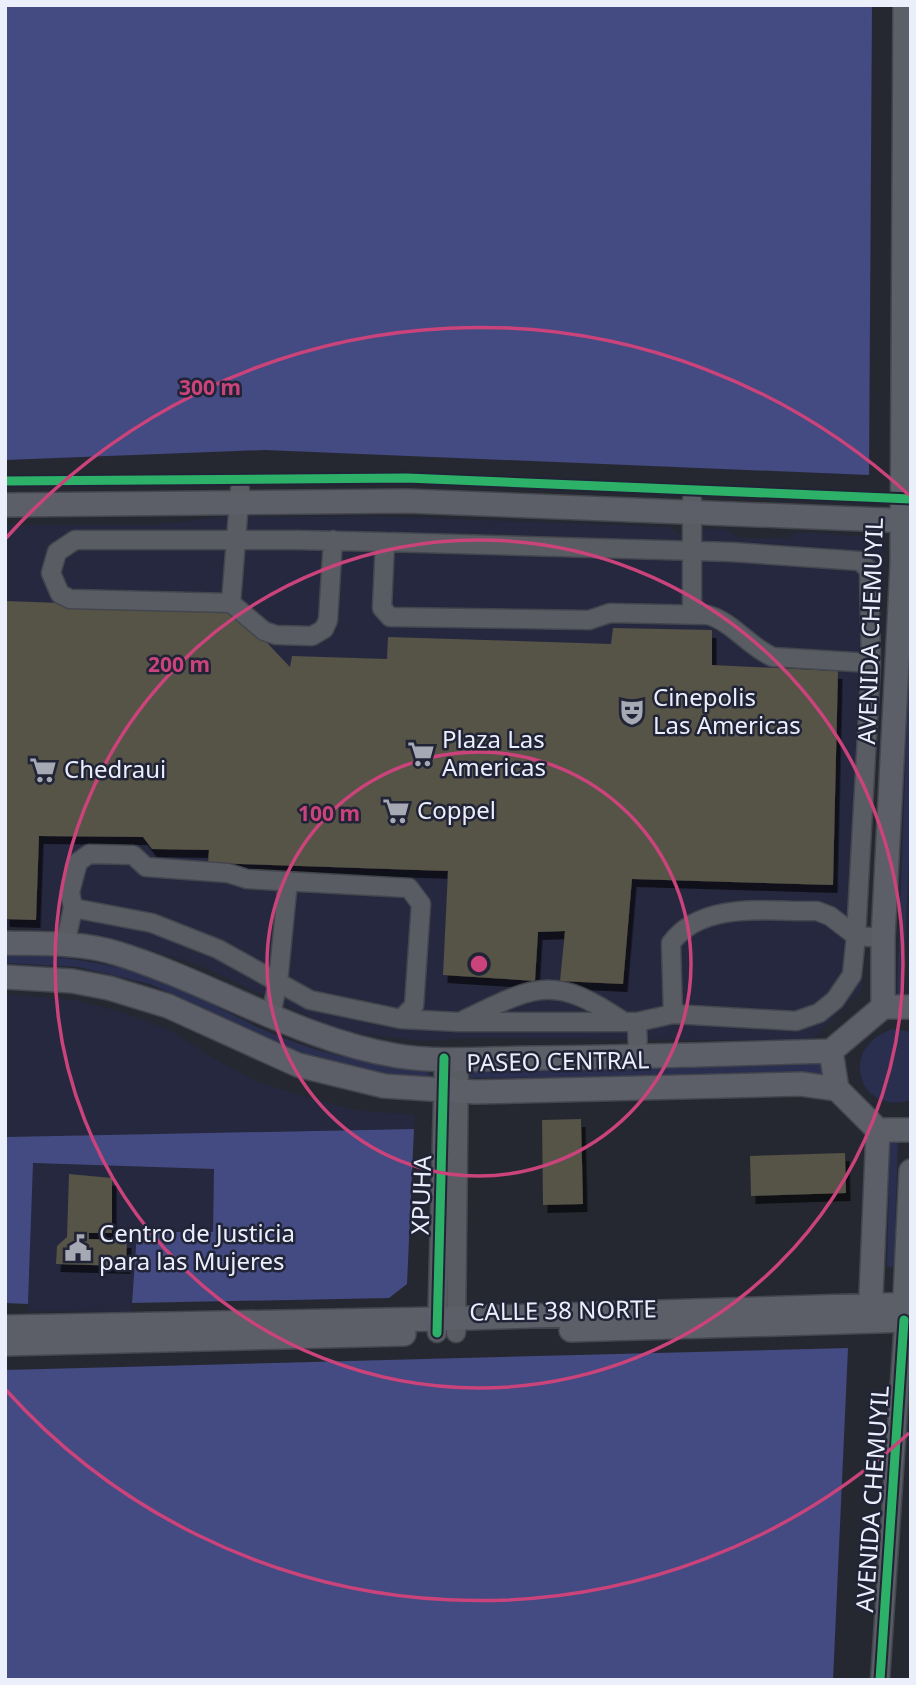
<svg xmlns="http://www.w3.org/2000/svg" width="916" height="1685" viewBox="0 0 916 1685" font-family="'Noto Sans',sans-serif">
<defs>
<filter id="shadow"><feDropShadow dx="4.5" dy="8" stdDeviation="0" flood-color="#0009"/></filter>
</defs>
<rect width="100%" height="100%" fill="#262831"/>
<path fill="#25283e" d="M372,516L671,527L678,534L700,535L702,529H726L739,538H786L797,532L873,537L883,548L862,989L816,1036L807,1041L478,1038L421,1041L340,1031L199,965L132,945L62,931L5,927V525H152L221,517Z
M5,994L75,1000L118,1011L170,1030L216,1060L260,1083L354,1110L415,1115L414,1129L5,1137Z
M32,1163L215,1169L213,1232H137L131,1312L28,1311Z"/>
<path fill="#2a2e4f" d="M911,614V803L903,996H897Z
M5,953C55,956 105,961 152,977C188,989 220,1009 253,1025C310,1052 365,1064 427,1069L430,1076L422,1078L382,1074L309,1056L150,984L78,967L5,963Z
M893,1029L911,1032V1100C858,1116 837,1047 893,1029Z
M823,1063L824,1075L470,1078V1068Z
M890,1138H898L894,1265L890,1268L887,1265Z"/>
<path fill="#444a82" d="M5,5H872L869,475L265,450L5,460Z
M414,1129L407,1284L389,1298L132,1303L137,1232H213L214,1169L33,1163L28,1304L5,1303V1137Z
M848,1348L833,1680H5V1370Z"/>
<path fill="#565247" filter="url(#shadow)" d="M5,601L235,609L290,667L292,656L387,659L388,637L611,644L613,628L712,630V665L838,671L833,885L632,879L623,984L560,981L565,931L538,932L535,981L443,975L448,871L208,863L209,850L152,849L143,837L39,836L36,920L5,919Z
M581,1119L583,1204L543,1205L542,1120Z
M845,1153L846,1193L751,1196L750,1156Z
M69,1174L112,1178V1233H89V1239L127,1240L126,1266L56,1264L57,1246L67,1237Z"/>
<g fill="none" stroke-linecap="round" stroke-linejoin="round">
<defs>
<path id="minor" d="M692,500V615
M333,540L328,620L324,629L312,636L276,635L264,631L231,603L70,599L60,594L51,573L57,552L75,540H297L385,542L731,552L860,561L869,570L871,663L856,936L852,975L835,1000L819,1013L796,1021L673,1014L671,943C703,900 769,912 817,911L830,916L856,936L883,938
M385,542L382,608L390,617L589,620L610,613L708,615C733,622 749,647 773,657L871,663
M231,603L240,489
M65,945L73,908L70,892L78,862L89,854L133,855L146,867L228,873L247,879L409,888L421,904L414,1006L401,1019L310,1000L218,949L152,923L73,908
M271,1014L278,982L288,881
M401,1019L459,1022H637L673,1014
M464,1020C536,985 554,974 624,1022
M637,1022L638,1057
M437,1333L444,1058
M456,1333L459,1058
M880,1680L904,1320"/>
<path id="major" d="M5,505L407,501L911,521
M5,943C41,944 81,942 116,953C211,982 299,1040 398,1056C443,1063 491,1058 535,1058C634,1057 733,1054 831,1051
M5,977L72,981L109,988L168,1006L298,1065L384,1086L475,1092L801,1084L837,1089
M883,1007V938L902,565L905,5
M831,1051L837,1089L878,1130H911
M831,1051L883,1007H911
M904,1317L911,1171
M870,1319L878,1130
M5,1327L437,1319L911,1304
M571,1330L911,1320
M5,1344L404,1334"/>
</defs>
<use href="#minor" stroke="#44464e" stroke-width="21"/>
<use href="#major" stroke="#44464e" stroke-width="26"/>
<use href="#minor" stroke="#5a5c63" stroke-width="18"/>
<use href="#major" stroke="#5c5e68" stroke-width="23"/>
<defs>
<path id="cycleway" d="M5,481L407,478L911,499
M437,1333L444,1058
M880,1680L904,1320"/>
</defs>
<use href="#cycleway" stroke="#212436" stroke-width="13"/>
<use href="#cycleway" stroke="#2db169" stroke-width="9"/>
</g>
<g fill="none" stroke="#ca437b" stroke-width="3.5">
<circle cx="479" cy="964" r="212"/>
<circle cx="479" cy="964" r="424"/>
<path d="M909 1433A636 636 0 0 1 6 1390M6 538A636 636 0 0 1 909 495"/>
</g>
<defs>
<symbol id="theatre-bare" viewBox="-9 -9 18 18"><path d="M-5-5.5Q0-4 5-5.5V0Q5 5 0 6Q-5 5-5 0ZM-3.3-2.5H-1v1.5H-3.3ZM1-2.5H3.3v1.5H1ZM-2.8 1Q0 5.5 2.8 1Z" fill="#a6a9b4" stroke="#212436" stroke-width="2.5" paint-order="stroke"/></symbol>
<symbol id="supermarket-bare" viewBox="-9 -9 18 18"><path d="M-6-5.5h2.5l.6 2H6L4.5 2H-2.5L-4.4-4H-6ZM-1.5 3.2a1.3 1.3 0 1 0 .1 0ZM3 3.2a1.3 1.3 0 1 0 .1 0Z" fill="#a6a9b4" stroke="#212436" stroke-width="2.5" paint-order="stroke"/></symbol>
<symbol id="civic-bare" viewBox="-9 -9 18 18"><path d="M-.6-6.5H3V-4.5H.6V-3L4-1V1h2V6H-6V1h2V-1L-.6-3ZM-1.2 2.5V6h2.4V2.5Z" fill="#a6a9b4" stroke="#212436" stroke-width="2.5" paint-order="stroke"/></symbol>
</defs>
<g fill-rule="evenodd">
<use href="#theatre-bare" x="613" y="693" width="38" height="38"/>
<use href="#supermarket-bare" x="402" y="735" width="38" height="38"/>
<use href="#supermarket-bare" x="24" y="751" width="38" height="38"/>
<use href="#supermarket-bare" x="377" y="792" width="38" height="38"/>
<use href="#civic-bare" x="59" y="1229" width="38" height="38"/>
</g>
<g text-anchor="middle" stroke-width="5" stroke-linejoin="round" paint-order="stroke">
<g font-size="24" fill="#ebeefb" stroke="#212436">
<text transform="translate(871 631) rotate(-88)" y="8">AVENIDA CHEMUYIL</text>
<text transform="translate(558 1062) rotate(-1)" y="8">PASEO CENTRAL</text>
<text transform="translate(422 1195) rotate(-88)" y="8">XPUHA</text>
<text transform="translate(563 1311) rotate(-1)" y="8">CALLE 38 NORTE</text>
<text transform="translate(873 1499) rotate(-86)" y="8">AVENIDA CHEMUYIL</text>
</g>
<g font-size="24" fill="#ebeefb" stroke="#212436" text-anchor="start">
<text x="653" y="706">Cinepolis<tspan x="653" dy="28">Las Americas</tspan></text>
<text x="442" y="748">Plaza Las<tspan x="442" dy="28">Americas</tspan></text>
<text x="64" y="778">Chedraui</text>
<text x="417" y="819">Coppel</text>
<text x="99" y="1242">Centro de Justicia<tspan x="99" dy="28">para las Mujeres</tspan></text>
</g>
</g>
<circle cx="479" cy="964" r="10" fill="#ca437b" stroke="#212436" stroke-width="3.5"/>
<g font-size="21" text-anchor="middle" font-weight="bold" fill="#ca437b" stroke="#212436" stroke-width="5" stroke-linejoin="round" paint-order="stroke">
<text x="210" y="395">300 m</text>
<text x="179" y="672">200 m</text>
<text x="329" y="821">100 m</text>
</g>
<rect width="916" height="1685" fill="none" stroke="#ebeefb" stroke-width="14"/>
</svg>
